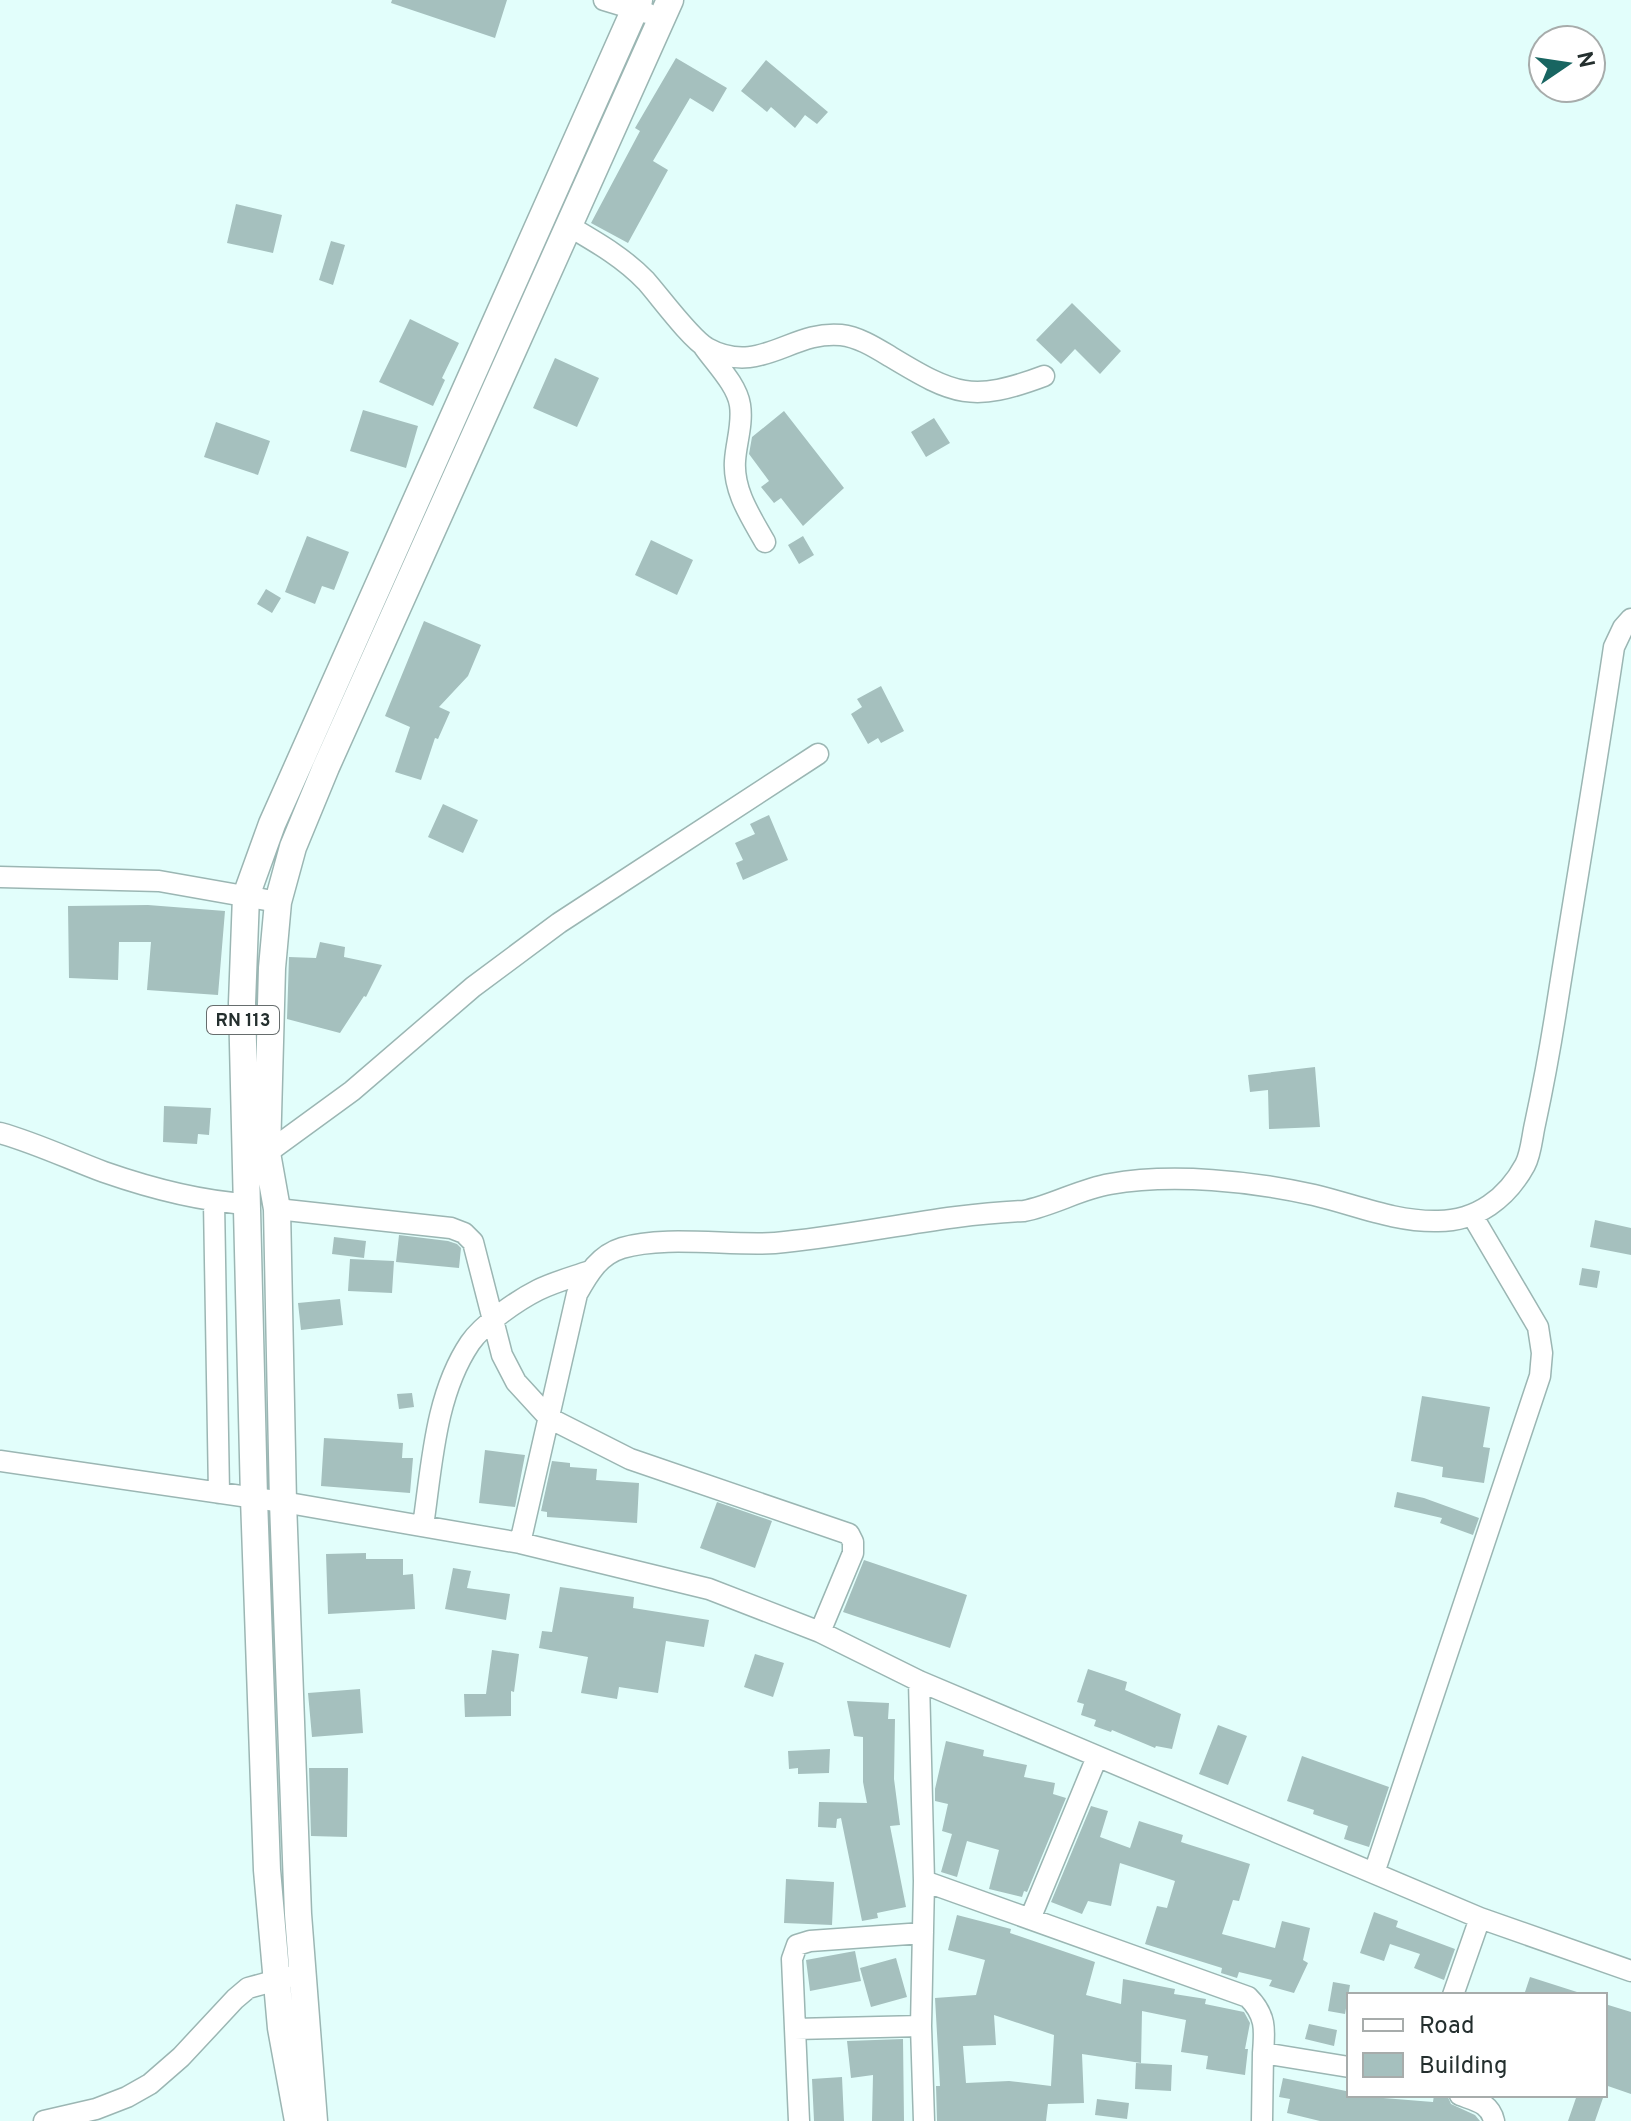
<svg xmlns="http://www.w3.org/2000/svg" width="1631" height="2121" viewBox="0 0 1631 2121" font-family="Overpass,sans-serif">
<rect width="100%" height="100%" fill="#e2fefb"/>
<path fill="#a5c0be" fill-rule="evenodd" d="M392,0H507L495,38L391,3Z
M676,58L727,88L713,112L690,98L653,161L668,170L628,243L591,223L640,131L635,128Z
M766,60L828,112L817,124L805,115L795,128L771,107L767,112L741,91Z
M236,204L282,215L273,253L227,243Z
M331,241L345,245L333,285L319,280Z
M1072,303L1121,351L1100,374L1075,349L1061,364L1036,340Z
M410,319L459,343L442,378L445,380L433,406L379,382Z
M555,358L599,378L577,427L533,408Z
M363,410L418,426L406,468L350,451Z
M784,411L844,488L803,526L781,498L774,503L761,487L769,481L749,454L752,437Z
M934,418L950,443L926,457L911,432Z
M216,422L270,441L258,475L204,457Z
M307,536L349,552L334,590L322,586L315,604L285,592Z
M803,536L814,555L799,564L788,545Z
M651,540L693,560L677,595L635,575Z
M266,589L281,598L272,613L257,604Z
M424,621L481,645L468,676L439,707L450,712L438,739L435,738L421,780L395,772L410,727L385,716Z
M881,686L904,731L881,743L878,738L868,744L851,714L862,707L857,699Z
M443,804L478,820L463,853L428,837Z
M769,815L788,860L743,880L736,863L743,860L735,843L755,834L750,824Z
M148,905L225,911L218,995L147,990L151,942H119L118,980L69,978L68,906Z
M320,942L345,947L344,957L382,965L366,997L364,996L340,1033L287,1019L289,957L316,958Z
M1315,1067L1320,1127L1269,1129L1268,1090L1250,1092L1248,1075Z
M164,1106L211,1108L209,1135L198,1134L197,1144L163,1142Z
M1595,1220L1631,1228V1255L1590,1247Z
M399,1235L448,1241L457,1244L461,1248L459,1268L396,1262Z
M334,1237L366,1241L364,1258L332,1254Z
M350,1259L394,1261L392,1293L348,1291Z
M1582,1268L1600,1271L1597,1288L1579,1285Z
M340,1299L343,1325L301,1330L298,1303Z
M412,1393L414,1407L399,1409L397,1394Z
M1422,1396L1490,1407L1483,1447L1490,1448L1484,1483L1442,1477L1443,1467L1411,1461Z
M324,1438L403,1443L402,1458H413L410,1493L321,1486Z
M485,1450L525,1455L515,1507L479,1503Z
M552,1461L570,1463V1467L597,1469L596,1480L639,1483L637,1523L547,1517V1512L541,1511Z
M1397,1492L1424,1498L1479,1518L1473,1535L1440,1523L1442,1518L1394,1507Z
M717,1502L772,1521L755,1568L700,1548Z
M366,1553V1559H403V1575L413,1574L415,1609L328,1614L326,1554Z
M864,1560L967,1595L950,1648L843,1612Z
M453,1568L471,1571L467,1588L510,1594L506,1620L445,1609Z
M560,1587L634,1597L633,1608L709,1620L704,1647L666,1641L658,1693L619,1687L617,1699L581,1693L588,1657L539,1648L542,1631L552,1632Z
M492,1650L519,1654L514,1692L511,1691V1716L465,1717L464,1694H486Z
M755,1654L784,1663L773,1697L744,1687Z
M1088,1669L1127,1682L1125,1690L1181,1714L1172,1749L1156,1746L1155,1748L1112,1730L1111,1732L1094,1726L1096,1720L1081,1715L1084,1704L1077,1702Z
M360,1689L363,1733L312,1737L308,1693Z
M847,1701L889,1703L888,1719H895L894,1779L900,1825L890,1826L906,1907L877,1913L878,1918L862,1921L841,1818L837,1819L836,1828L818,1827L819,1802L867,1803L863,1782V1737L854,1736Z
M1218,1725L1247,1736L1228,1785L1199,1774Z
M946,1741L984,1750L983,1756L1027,1765L1024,1777L1055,1783L1053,1794L1066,1798L1027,1892L1024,1891L1022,1897L989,1889L999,1850L967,1841L957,1877L941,1872L952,1834L942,1831L948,1804L935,1801V1789Z
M830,1749L829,1773L798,1774V1768L789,1769L788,1751Z
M1302,1756L1389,1787L1369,1847L1344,1839L1348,1826L1313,1814L1314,1810L1287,1801Z
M309,1768H348L347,1837L311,1836Z
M1091,1806L1108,1811L1100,1837L1130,1848L1139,1821L1183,1835L1181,1842L1250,1864L1239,1901L1233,1900L1222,1934L1275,1948L1282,1921L1310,1928L1303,1960L1308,1963L1294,1993L1269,1986L1272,1980L1239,1972L1237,1978L1221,1973L1222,1968L1145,1944L1157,1906L1167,1908L1175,1881L1120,1863L1111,1906L1088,1901L1082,1914L1051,1902Z
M786,1879L834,1882L832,1925L784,1923Z
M1374,1912L1398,1921L1396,1927L1455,1949L1444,1980L1414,1968L1420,1954L1390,1944L1384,1961L1360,1953Z
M957,1915L1011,1929L1010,1933L1095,1962L1086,1995L1121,2004L1123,1979L1175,1989L1174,1994L1206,1999L1205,2004L1244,2012L1250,2023L1245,2049H1248L1245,2075L1206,2069L1208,2056L1181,2052L1186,2020L1142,2011L1141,2063L1082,2054L1084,2103L1048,2104L1046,2121H937L936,2086H940L935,1998L976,1995L985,1960L948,1950ZM994,2015L1054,2035L1051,2086L1009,2081L966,2083L963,2046L996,2045Z
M855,1951L861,1981L810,1991L806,1960Z
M896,1958L907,1997L871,2007L860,1968Z
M1530,1977L1577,1992L1576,1995H1524Z
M1333,1982L1350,1985L1345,2014L1328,2011Z
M1605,2004L1631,2012V2094L1605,2085Z
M1309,2024L1337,2030L1334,2046L1305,2039Z
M903,2039L904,2121H872L873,2075L851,2078L847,2041Z
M1136,2063L1172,2065L1171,2091L1135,2089Z
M842,2077L844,2121H814L812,2079Z
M1283,2078L1346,2091V2095L1433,2102L1434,2095H1447L1451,2104L1475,2115L1480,2121H1320L1287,2113L1290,2099L1279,2097Z
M1577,2095H1604L1595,2121H1568Z
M1097,2099L1129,2103L1127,2119L1095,2115Z"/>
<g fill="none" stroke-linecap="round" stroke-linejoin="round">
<defs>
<path id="minor" d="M604,0L647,13
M567,225C596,242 623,257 646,281C661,298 690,338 707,348C760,377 791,330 841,335C859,337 876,348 891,357C954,395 972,403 1044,376
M704,347C716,364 737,385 740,405C743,424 736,443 735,461C733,491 751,517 765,542
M0,877L159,881L278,902
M0,1133C36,1143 69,1159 104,1172C150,1188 198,1201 247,1204
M267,1153L352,1091L473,987L559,923L818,754
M214,1202L219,1493
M277,1209L451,1228L464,1233L473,1242L502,1355L516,1382L549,1418L630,1459L849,1534L853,1542V1553L820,1632
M0,1461L283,1502L520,1543L709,1589L820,1632L919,1681L1480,1918L1631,1971
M423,1526C432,1465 435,1395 470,1343C483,1324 518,1300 538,1290C554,1282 573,1277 590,1271
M520,1543L577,1294C588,1274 599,1255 622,1248C664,1235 730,1246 775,1243C857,1236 942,1214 1024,1211C1054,1205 1080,1189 1110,1184C1172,1173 1252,1181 1314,1195C1356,1205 1395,1222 1438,1221C1477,1221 1507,1198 1525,1165C1531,1154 1532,1137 1535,1124C1543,1087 1550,1049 1556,1011C1575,890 1596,768 1614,647L1623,628L1631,619
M919,1681L924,1881L921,2026L924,2121
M1374,1873L1540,1376L1542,1353L1538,1327L1472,1215
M924,1881L1248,1997C1266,2015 1265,2029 1263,2053
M1030,1919L1097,1757
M1453,1995L1480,1918
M795,2029L921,2026
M1460,2095C1476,2101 1490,2103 1494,2121
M44,2121L96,2109L127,2097L150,2084L181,2057L235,1999L248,1988L288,1977
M799,2121L792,1959L797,1945L810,1941L923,1933
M1262,2121L1263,2053L1349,2067"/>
<path id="major" d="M298,2121L281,2028L267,1870L254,1498L242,1003L246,896L272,824L639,0
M314,2121L298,1914L283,1502L277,1209L267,1153L272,968L278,902L293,847L326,767L670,0"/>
</defs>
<use href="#minor" stroke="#9bb6b3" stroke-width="23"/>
<use href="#major" stroke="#9bb6b3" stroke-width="29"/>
<use href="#minor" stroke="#fff" stroke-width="20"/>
<use href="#major" stroke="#fff" stroke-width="26"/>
</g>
<g text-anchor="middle" stroke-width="7" stroke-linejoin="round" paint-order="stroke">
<rect fill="#fff" stroke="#666d6d" stroke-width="2" x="207" y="1006" width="72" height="28" rx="6"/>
<g font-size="18" font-weight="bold" fill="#242f2e">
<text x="243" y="1026">RN 113</text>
</g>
</g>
<rect x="1347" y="1993" width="260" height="104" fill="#ffffff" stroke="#a7acab" stroke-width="2"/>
<rect x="1363" y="2019" width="40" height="12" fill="#ffffff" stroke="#a7acab" stroke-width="2"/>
<text x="1419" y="2033" font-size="24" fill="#242f2e">Road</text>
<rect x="1363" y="2053" width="40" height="24" fill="#a5c0be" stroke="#a7acab" stroke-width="2"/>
<text x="1419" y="2073" font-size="24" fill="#242f2e">Building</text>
<g transform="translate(1567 64) rotate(77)"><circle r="38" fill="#ffffff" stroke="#a7acab" stroke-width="2"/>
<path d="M0-6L14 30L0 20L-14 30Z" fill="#186561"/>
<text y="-12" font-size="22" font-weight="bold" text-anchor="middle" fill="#242f2e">N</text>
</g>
</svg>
